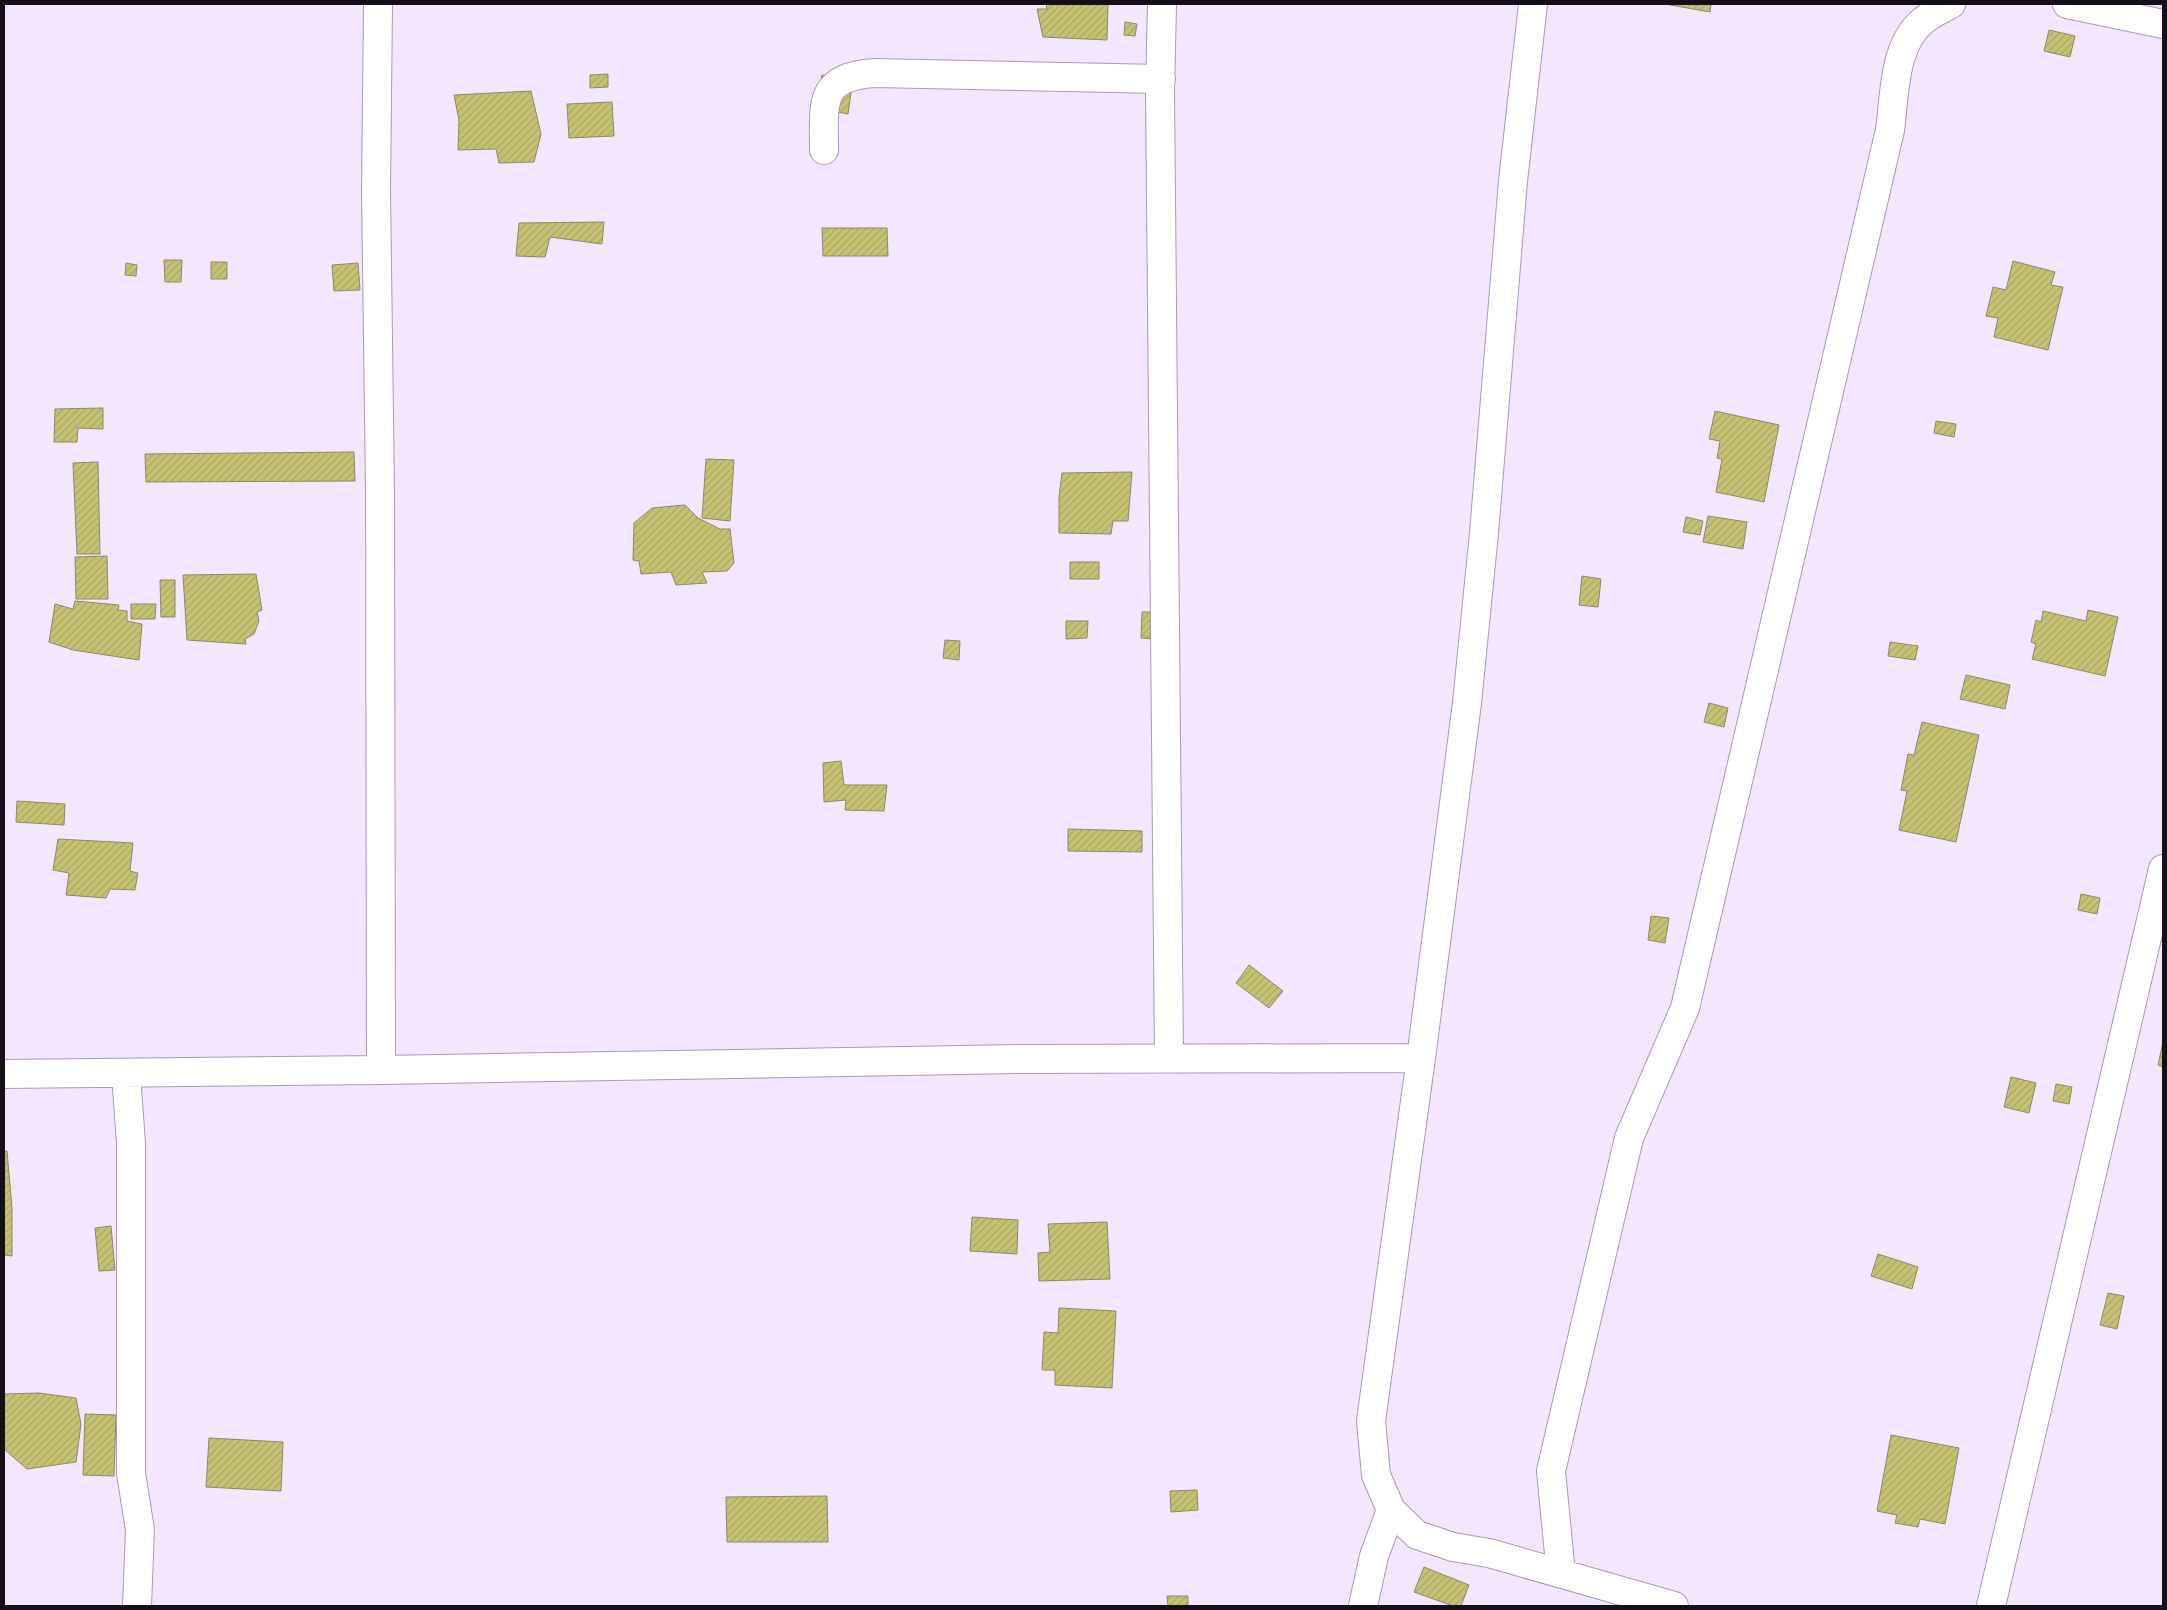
<svg xmlns="http://www.w3.org/2000/svg" width="2167" height="1610" viewBox="0 0 2167 1610" font-family="'Exo 2',sans-serif">
<defs>
<pattern id="building-hatch" width="6" height="6" patternUnits="userSpaceOnUse" patternTransform="scale(1.25)"><rect width="6" height="6" fill="#c7c273"/><path d="M-1 1l2-2M0 6l6-6M5 7l2-2" fill="none" stroke="#aaa663"/></pattern>
</defs>
<rect width="100%" height="100%" fill="#f5e6ff"/>
<path fill="url(#building-hatch)" stroke="#8a8868" d="M1046,4H1108L1107,40L1043,37L1037,9H1047Z
M1665,4H1711L1710,12Z
M1125,22L1137,24L1135,36L1124,35Z
M2049,30L2075,36L2070,57L2044,51Z
M608,74V87L590,88V75Z
M822,75L853,79L848,114L817,108Z
M531,91L541,134L534,162L499,163L496,149L458,150L459,120L454,95Z
M612,102L614,136L569,138L567,104Z
M604,222L602,244L550,237L545,257L516,256L519,223Z
M822,228H887L888,256H823Z
M164,260H182L181,282H165Z
M2013,261L2055,272L2051,285L2063,287L2048,350L1994,337L1998,318L1986,316L1993,287L2006,290Z
M211,262H227V279H211Z
M126,263L137,265L136,276L125,275Z
M358,263L360,290L334,291L332,265Z
M103,408V429L78,428L77,442H54L55,409Z
M1715,411L1779,425L1764,502L1716,492L1722,459L1717,458L1720,441L1709,439Z
M1936,421L1956,424L1954,437L1934,433Z
M354,452L355,481L146,482L145,454Z
M706,459L734,460L730,521L702,518Z
M98,462L100,554H77L73,463Z
M1132,472L1128,521H1113L1111,534L1059,533V497L1062,473Z
M685,505L698,518L720,529H730L734,563L727,571L702,572L707,583L676,585L671,572L641,574L639,561L633,560L634,523L652,508Z
M1708,516L1747,522L1743,549L1703,542Z
M1686,517L1703,521L1700,535L1683,532Z
M107,556L108,599H76L75,557Z
M1070,562H1099V579H1070Z
M256,574L262,610L257,612L259,621L254,634L245,639L246,644L187,640L183,575Z
M1582,576L1601,579L1598,607L1579,605Z
M160,580H175V617H161Z
M75,601L119,605L118,610L127,611V621L142,624L139,660L73,650L49,642L55,604L73,609Z
M131,604H156L155,619H131Z
M2088,610L2118,617L2105,676L2032,659L2036,644L2031,642L2036,620L2041,622L2043,611L2086,621Z
M1142,612H1158L1157,639L1141,638Z
M1066,621H1088L1087,638L1066,639Z
M945,640L960,641L959,660L943,658Z
M1890,642L1918,646L1915,660L1888,656Z
M1966,675L2010,685L2005,709L1960,699Z
M1709,703L1728,708L1724,727L1704,722Z
M1922,722L1979,735L1956,842L1899,830L1907,791L1901,790L1908,754L1914,755Z
M841,761L844,785H887L884,811L845,810L846,800L824,802L823,763Z
M17,801L65,804L64,825L16,822Z
M1068,829L1142,831V852L1068,851Z
M58,839L133,843L130,871L138,873L135,890L110,889L106,898L66,895L69,873L53,870Z
M2081,894L2100,898L2097,914L2078,910Z
M1651,916L1669,918L1665,943L1648,940Z
M1249,965L1283,991L1269,1008L1236,983Z
M2163,1042V1067L2158,1065Z
M2011,1077L2036,1083L2029,1113L2004,1107Z
M2056,1084L2072,1087L2069,1104L2053,1101Z
M4,1151H7L12,1208V1256L4,1255Z
M972,1217L1018,1220L1017,1254L970,1251Z
M1107,1222L1110,1279L1039,1281L1038,1253L1050,1252L1048,1224Z
M111,1226L115,1270L99,1271L95,1228Z
M1878,1254L1918,1267L1912,1289L1871,1276Z
M2108,1293L2124,1296L2117,1329L2100,1325Z
M1059,1308L1116,1311L1112,1388L1055,1385V1370H1042L1044,1332L1058,1333Z
M39,1393L76,1398L81,1424L76,1462L27,1469L4,1449V1394Z
M85,1414L116,1415L114,1476L83,1475Z
M1891,1435L1959,1448L1945,1524L1920,1519L1918,1527L1895,1523L1897,1515L1877,1511Z
M209,1438L283,1442L281,1491L206,1487Z
M1197,1490L1198,1510L1171,1512L1170,1491Z
M827,1496L828,1542H727L726,1497Z
M1424,1567L1469,1585L1461,1606H1453L1414,1592Z
M1167,1596H1188V1606H1168Z"/>
<g fill="none" stroke-linecap="round" stroke-linejoin="round">
<defs>
<path id="minor" d="M378,4L376,190L380,491L381,1070
M1162,4L1160,92L1169,1058
M1533,4L1513,181L1484,533L1467,703L1421,1058L1371,1421L1376,1475L1391,1510L1417,1535L1453,1547L1489,1553L1674,1606
M2067,4L2163,24
M824,150C824,102 818,77 875,73L1161,79
M4,1074L381,1070L1020,1059L1421,1058
M126,1074L131,1144V1473L140,1530L137,1606
M1561,1574L1551,1471L1629,1138L1685,1008L1890,130C1895,93 1893,40 1928,17C1935,12 1944,8 1951,4
M1363,1606L1374,1556L1391,1510
M1991,1606L2163,869"/>
</defs>
<use href="#minor" stroke="#aa99b6" stroke-width="30"/>
<use href="#minor" stroke="#fff" stroke-width="28"/>
</g>
<rect width="2167" height="1610" fill="none" stroke="#150f19" stroke-width="10"/>
</svg>
